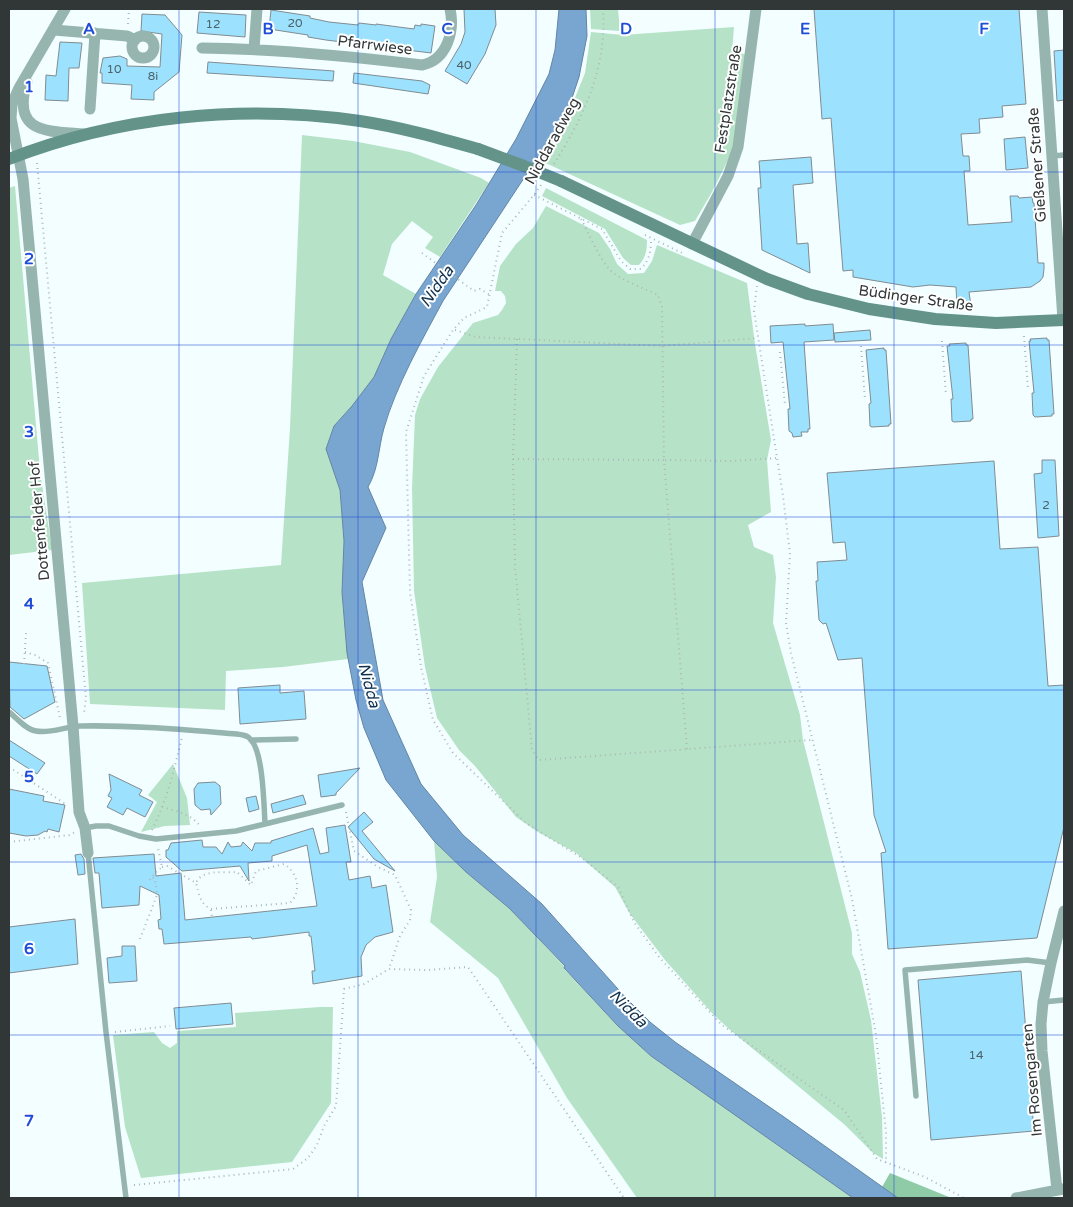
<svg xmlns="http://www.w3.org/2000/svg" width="1073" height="1207" viewBox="0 0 1073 1207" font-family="'Varela Round',sans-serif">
<rect width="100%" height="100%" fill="#f2feff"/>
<path fill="#b6e3c7" d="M590,9H618L620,31L591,29Z
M734,27L732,53L746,54L734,148L712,192L695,221L680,225L539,160L568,115L585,73L591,32L623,35Z
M302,135L353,141L410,152L481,178L489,183L440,257L425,248L433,237L412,221L392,244L383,275L416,294L391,339L374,377L352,406L334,426L326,449L340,490L344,541L342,592L348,659L283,667L226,671L225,710L90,704L82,583L281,565L290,428Z
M15,186L40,471L52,550L9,555V188Z
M546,188L647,240C647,250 646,257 639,265H631L623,258L605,229L542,196Z
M546,206L599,233L610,249L617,264L628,274L644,273L652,261L657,245L747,283L755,344L771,440L767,460L771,512L748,525L754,547L773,555L776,577L773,623L800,715L803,740L852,933V954L860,972L871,1020L882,1117L883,1159L873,1153L845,1125L729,1029L712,1013L665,960L630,914L615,887L576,853L538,832L516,817L475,766L459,750L437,718L425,667L414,591L412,488L415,415L420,399L438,367L473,323L498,315L502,310L506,303L505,296L501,291H495L500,266L516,244L533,228Z
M173,764L187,798L190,825L165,826L141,832L157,802L148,795Z
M434,841L466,872L509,908L565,967L564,969L618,1026L651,1056L853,1198H637L567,1098L498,978L430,922L437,877Z
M320,1007H333L331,1103L292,1162L141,1178L125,1127L113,1035L154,1032L162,1043L170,1048L177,1043V1031L236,1027L235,1013Z"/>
<path fill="#90cba7" d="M890,1173L949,1197L951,1198H898L882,1187Z"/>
<path fill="#79a6d1" stroke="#6385a3" d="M559,9H586L587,36L579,77L571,101L555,131L443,301C422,340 396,386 384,428C378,449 379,468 368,487L386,528L362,582L383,700L421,784L463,835L542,904L626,998L650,1022L675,1042L784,1117L898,1198H853L651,1056L618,1026L564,968L565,966L509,908L466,872L434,841L386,780L364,728L356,700L347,653L342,592L344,541L340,490L326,449L334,426L352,406L374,377L391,339L416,294L476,205L516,139L549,74L555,50Z"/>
<path fill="#9ce2fe" stroke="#808c91" d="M464,9H495L496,25L485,54L467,84L445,71L461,44L465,32Z
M814,9H1019L1026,104L1002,106L1003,117L979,119L980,133L961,134L963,156H969L970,171H964L968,225L1012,222L1010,196H1018L1019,198L1032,197L1033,203H1034L1038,263H1044V269L1043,277L1040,281L1031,287L969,292L971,306L957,307L956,287L930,285L913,287L853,277V270L843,271L831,118L822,119Z
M271,10L310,16V18L329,22L358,25L359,23L376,25V24L414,29L415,25L421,26V24L435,26L431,53L326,40L308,37V35L269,29Z
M199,12L246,15L245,37L197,33Z
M142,14L165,15L182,35L179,72L154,92V100L131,99L132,85L102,83V73H100L103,58L120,56L127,59V66L160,67L162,34L141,31Z
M60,42L82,43L79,68H69L68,101L45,100L46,75L56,76Z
M1064,50V100L1057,101L1054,51Z
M208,62L334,71L333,81L207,73Z
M354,73L422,81L430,85L428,94L353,83Z
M1025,137L1028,168L1006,170L1004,139Z
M811,157L813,183L793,185L797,244L808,243L810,273L762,250L758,188H761L759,161Z
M805,324V326L833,324L834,340L804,342L810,429H808V432H801L802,436L793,437L792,433L789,431L788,409H790L783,342L771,343L770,326Z
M870,330L871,340L835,342L834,333Z
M1047,338V340H1049L1054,414H1052V416L1035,417L1033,415L1032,393H1034L1029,341H1031L1030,339Z
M966,343V345H968L973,419H971V421L954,422L952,421L951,399H953L947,346H950L949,344Z
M884,348V350H886L891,424H889V426L872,427L870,426L869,404L871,403L866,350Z
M1042,460H1055L1059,536L1038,538L1034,474L1042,473Z
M994,461L1000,549L1038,547L1048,686L1064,685V827L1037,938L888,949L881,853L886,852L874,815L862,658L838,660L826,623L823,624L819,620L816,581H818L817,562L847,560L845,542L833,543L827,473Z
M9,662L47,666L55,702L24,719L10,707Z
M280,685V693L304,691L306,719L240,724L238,688Z
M9,740L45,763L37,774L9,756Z
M360,768L336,793V795L321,797L318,775Z
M109,774L142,790L139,795L153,802L145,817L127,808L123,815L107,807L112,798L108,796L111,790Z
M215,782L220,786L221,804L211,815L210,809L201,810L195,805L194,789L198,783Z
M9,789L44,796L43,801L65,805L59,832L48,829L47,832L45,831L38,835L26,836L9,833Z
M303,795L306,804L273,813L271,804Z
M256,796L259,809L249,812L246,798Z
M364,812L373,822L362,831L395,871L374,859L348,827Z
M345,825L351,862H346L349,880L370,876L372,888L386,885L393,932L375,937L366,945L361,957L362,976L313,984L312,971H315L311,936H309V932L252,939L251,937L164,944L162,929H159L158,920L161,919L159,895L140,886L139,905L102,908L99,873H95L93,858L154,854L156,876L181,873L185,920L317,906L307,845L272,856V861L248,863L249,881L240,866L182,871L166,857V850H168L171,843L202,840L203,847H216L222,854L228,842L231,847L241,846L243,842L252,851L255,843H271V841L313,828L320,854L329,852L326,828Z
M81,854L84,859L85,874L78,875L75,855Z
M75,919L78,964L9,973V927Z
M122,946H135L137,981L109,983L107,958L122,956Z
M1021,971L1034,1131L931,1140L918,980Z
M231,1003L233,1024L176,1029L174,1008Z"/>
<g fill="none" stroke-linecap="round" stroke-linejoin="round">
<path stroke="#adb7b7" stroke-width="2" stroke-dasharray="1 4" stroke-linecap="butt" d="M128,24L129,9
M37,163L86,698L84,713
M554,164C584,116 607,68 603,9
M541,185L534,195L502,233L487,307L464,318L453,330L424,376L406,432L410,592L421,667L433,720L453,753L526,823L582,858L618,887L634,922L659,957L722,1025L844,1110L877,1159L925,1177L964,1198
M534,195L602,229L621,261L630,269H641C650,259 651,251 651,238
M581,219C590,235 597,255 610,270C618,279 646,289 658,295L662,307L664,460L732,461L777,458
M645,235L684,254
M422,253L474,291L480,289L490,295
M757,286L754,311L783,496L790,554L786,623L791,653L852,899L876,1035L886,1132V1163
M455,330L476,337L662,346L758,338
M1024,336L1028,389
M517,339L513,459L664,460L687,749
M942,341L946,395
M861,346L865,400
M780,352L785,405
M513,459L515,566L532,750L539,760L811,740
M25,652L35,655L48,663L60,718
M24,664L26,633
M9,767L67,805
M162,807C176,811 191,814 200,826
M346,812L354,851L378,867L395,875L411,910L410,920L400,936L389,969
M152,830C167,800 174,770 182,737
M9,842L70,835L75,832
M162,867L167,866L196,883C199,894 200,904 211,909L290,903C302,891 298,873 284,864L256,871L251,885L237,872C223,873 202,869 196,883
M150,880L155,873L162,867L158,848
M211,910L212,918
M140,939L157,895L155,879L152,877
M115,1032L170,1026
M134,1185L293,1169L308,1158L317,1145L324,1126L336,1106L344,989L364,984L389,969L428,970L468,967L624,1198"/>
<path stroke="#96b5ae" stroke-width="5.5" d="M1052,156L1064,155
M9,712C17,718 26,730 36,731C51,734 66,726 81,726C133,725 186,730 237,734C243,735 248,735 251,740C263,752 264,805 265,824L236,831L156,839L139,836L109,826H96L85,828
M251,740L296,739
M265,824L342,805
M88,853L106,1032L126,1198
M1043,1002L1064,1000
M916,1096L905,970L1027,960L1051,963"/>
<path stroke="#96b5ae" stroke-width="11" d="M65,9L19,88L12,104L11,118L23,179L73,726L79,812L85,828L88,853
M1042,9L1063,320
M54,30L127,36L135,40
M132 47a11 11 0 1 1 22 0a11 11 0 1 1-22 0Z
M202,48C276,49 349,56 422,65C447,60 455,31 450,9
M254,49L257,9
M27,82C11,134 48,131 84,134
M90,109L95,33
M692,244L728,176L738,147L756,9
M1057,1190L1042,1051L1041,1024L1043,1002L1051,963L1064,911
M1016,1198L1063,1189"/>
<path stroke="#639389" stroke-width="12" d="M9,159C119,116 242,104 360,121C400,127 439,138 478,149
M561,181L767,279L808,294L869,309L935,319L996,323L1064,320"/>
<path stroke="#639389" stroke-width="12" d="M478,149L524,166L561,181"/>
</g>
<path fill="none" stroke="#1d4ed8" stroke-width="1" stroke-opacity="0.55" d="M179,9V1198M358,9V1198M536,9V1198M715,9V1198M894,9V1198M9,172H1064M9,345H1064M9,517H1064M9,690H1064M9,862H1064M9,1035H1064"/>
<g text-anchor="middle" stroke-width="4" stroke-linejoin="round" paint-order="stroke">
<g font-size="12" fill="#4c6269">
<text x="295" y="27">20</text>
<text x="213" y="28">12</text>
<text x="464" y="69">40</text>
<text x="114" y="73">10</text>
<text x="153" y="80">8i</text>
<text x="1046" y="509">2</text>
<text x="976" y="1059">14</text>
</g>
<g font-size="15" fill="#313737" stroke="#fff">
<text transform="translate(375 45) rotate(7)" y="5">Pfarrwiese</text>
<text transform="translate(728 99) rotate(-81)" y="5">Festplatzstraße</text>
<text transform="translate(552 141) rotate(-61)" y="5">Niddaradweg</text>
<text transform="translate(1037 165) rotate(-94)" y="5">Gießener Straße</text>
<text transform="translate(916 298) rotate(8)" y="5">Büdinger Straße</text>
<text transform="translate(39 521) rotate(-95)" y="5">Dottenfelder Hof</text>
<text transform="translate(1032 1080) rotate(-95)" y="5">Im Rosengarten</text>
</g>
<g font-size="16" font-style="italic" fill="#113350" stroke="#fff">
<text transform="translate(436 286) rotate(-55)" y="6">Nidda</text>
<text transform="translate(370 685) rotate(75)" y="6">Nidda</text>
<text transform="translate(629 1008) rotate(45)" y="6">Nidda</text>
</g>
</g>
<g font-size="16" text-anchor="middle" font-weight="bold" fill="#1d4ed8" stroke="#fff" stroke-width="4" stroke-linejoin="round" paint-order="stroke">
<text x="89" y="34">A</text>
<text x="268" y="34">B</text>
<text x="447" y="34">C</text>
<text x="626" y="34">D</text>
<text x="805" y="34">E</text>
<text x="984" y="34">F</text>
<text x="29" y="92">1</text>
<text x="29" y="264">2</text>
<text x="29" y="437">3</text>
<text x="29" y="609">4</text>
<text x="29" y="782">5</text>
<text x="29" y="954">6</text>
<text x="29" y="1126">7</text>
</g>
<rect width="1073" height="1207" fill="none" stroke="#313737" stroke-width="20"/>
</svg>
